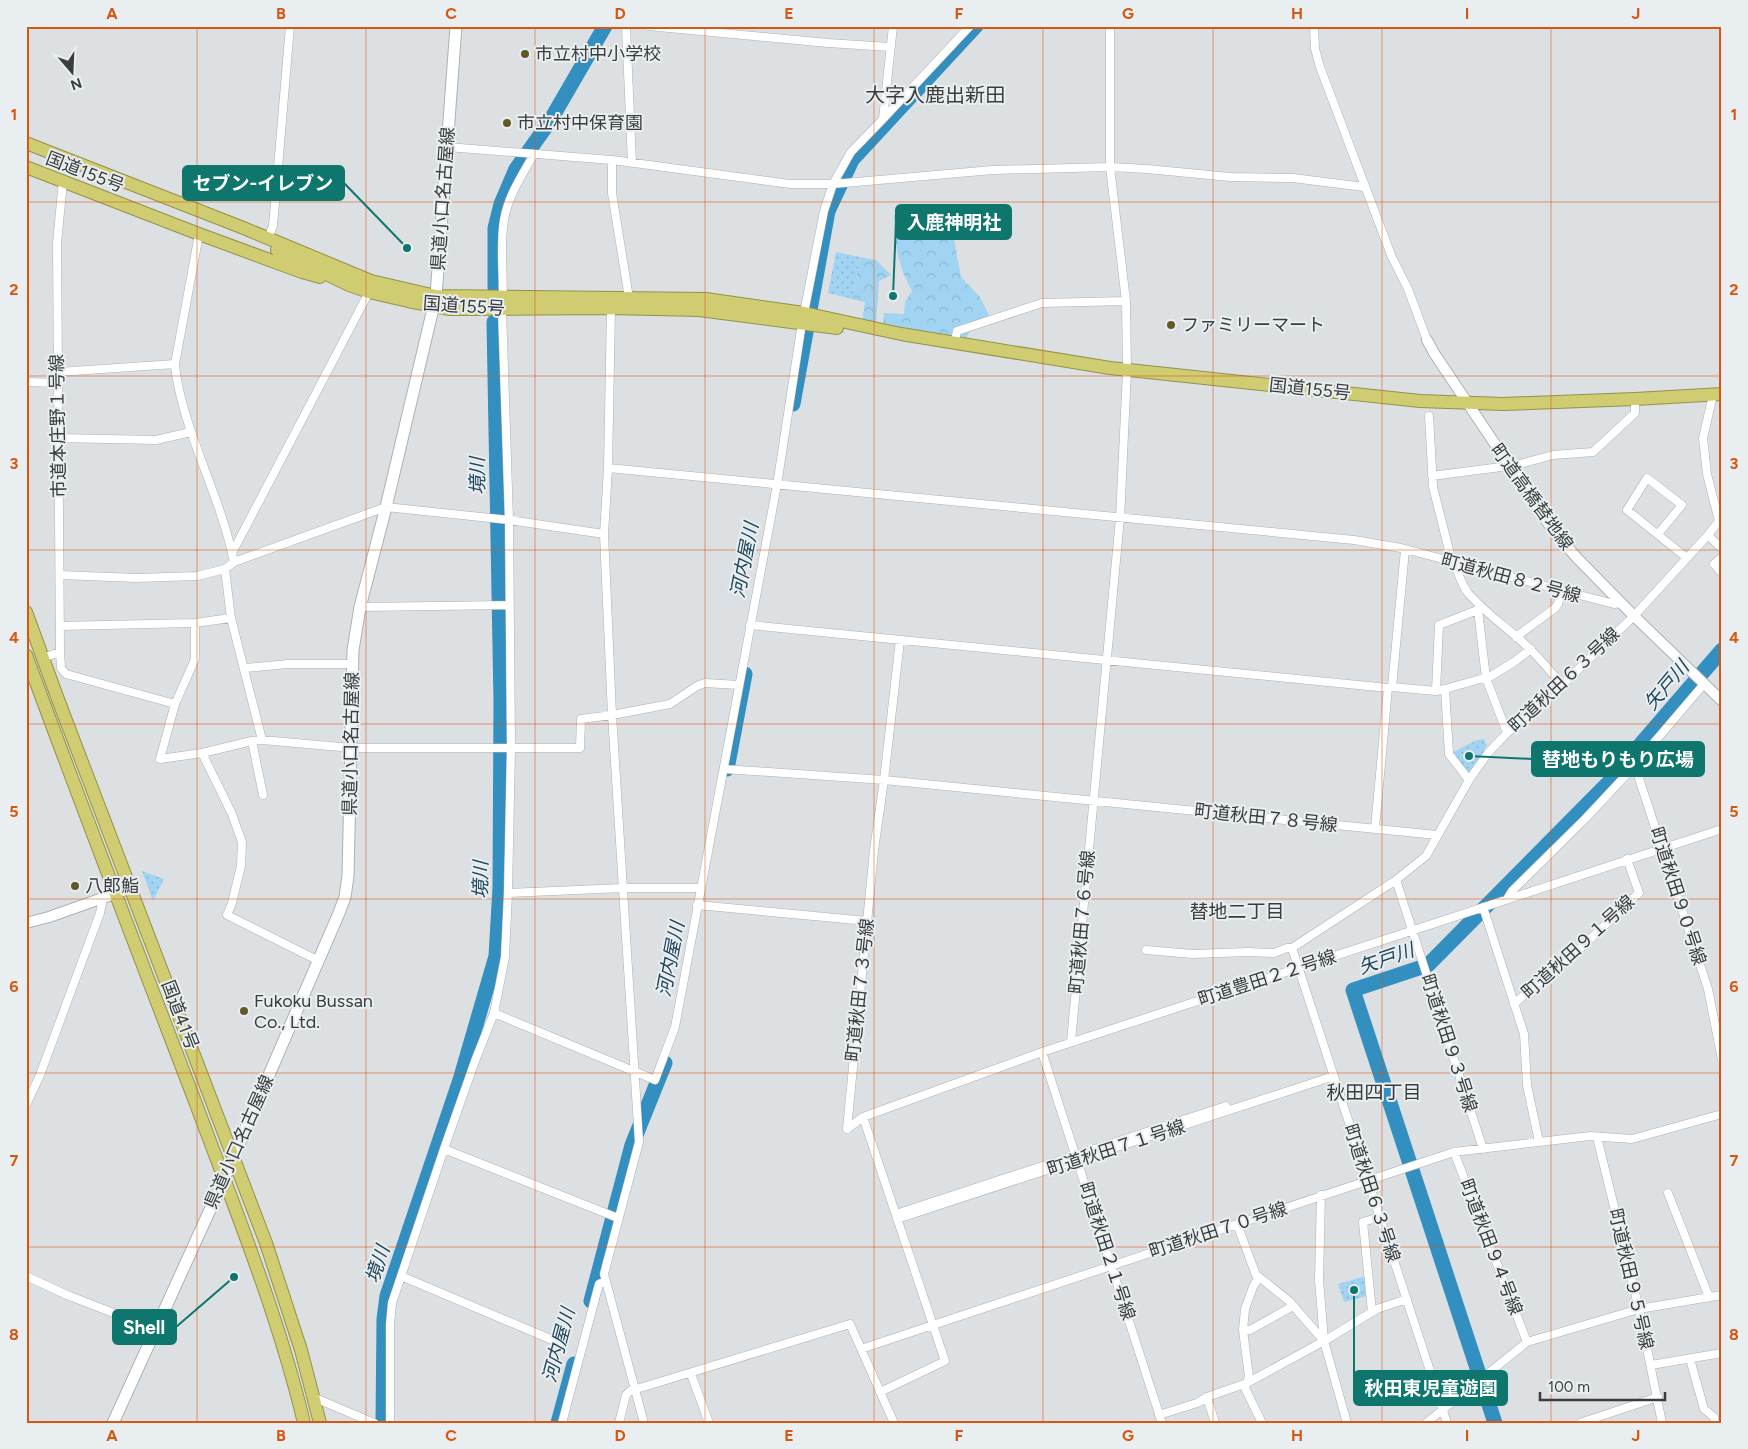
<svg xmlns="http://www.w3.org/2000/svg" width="1748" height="1449" viewBox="0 0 1748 1449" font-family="Figtree,'Noto Sans JP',sans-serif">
<defs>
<pattern id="forest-crowns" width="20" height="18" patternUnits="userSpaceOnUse" patternTransform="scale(1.25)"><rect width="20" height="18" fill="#a1d4f3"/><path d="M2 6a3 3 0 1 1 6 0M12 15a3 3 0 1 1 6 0" fill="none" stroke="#8bb7d1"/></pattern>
<pattern id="park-dots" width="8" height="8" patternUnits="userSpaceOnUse" patternTransform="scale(1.25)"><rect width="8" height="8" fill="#a1d4f3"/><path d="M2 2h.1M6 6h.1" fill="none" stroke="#8bb7d1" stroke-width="1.8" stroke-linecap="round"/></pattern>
</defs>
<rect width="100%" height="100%" fill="#dce0e3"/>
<path fill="url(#forest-crowns)" d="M924,211L945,213L952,228L961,277L980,297L990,317L973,325L965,341L883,326L884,313L904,314L905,302L912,291C898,267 894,242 894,215Z
M860,257L876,260L891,275L879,281L876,325L862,322L865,302L852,299Z"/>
<path fill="url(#park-dots)" d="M836,252L860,257L852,299L828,293Z
M1484,739L1487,746L1484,749L1486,751L1472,772L1466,773L1453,752L1477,740Z
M142,871L164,879L153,901Z
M1366,1276L1367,1296L1344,1302L1338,1284Z"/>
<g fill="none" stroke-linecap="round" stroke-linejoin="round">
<path stroke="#328fbf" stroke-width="15" d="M495,288V228L501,204L516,169L550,121L605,26
M793,404L828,211L852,160L976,26
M727,769L745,674
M591,1301L632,1145L665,1063
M383,1423L384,1319L387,1296L460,1080L496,956L500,888L501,701L494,322
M558,1423L574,1364
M1495,1423L1353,990L1428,965L1624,767L1634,752L1722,650"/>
<defs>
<path id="minor" d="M626,26L632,163
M648,26L828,43L890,47
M1314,26L1315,49L1320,67L1391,255L1408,289L1427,340
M883,119L970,26
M447,147L612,160L790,184H833L993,170L1110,167L1147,169L1230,177L1293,178L1364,187
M612,160V193L629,298
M199,234L175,364C176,382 181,398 186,416C201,465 224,512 234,562
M268,238L273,226L290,26
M611,308L608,468L604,534L612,715L639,1142L604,1274L644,1423
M804,313L824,211L833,184L851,152L883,119L893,26
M954,344L957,331L1042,303L1126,301
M58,372L175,364
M26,382L58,383
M1713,395L1703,438L1707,474L1719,521
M1429,416L1433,487L1451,558C1458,569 1460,583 1468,593C1487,615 1511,630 1531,650C1542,661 1552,673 1562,685
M59,438L156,440L191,432
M608,468L1354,540L1401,548L1614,604L1621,603
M1432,476L1516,465L1553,455L1593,452L1635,413V399
M1658,534L1682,505L1647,478L1627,510L1687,558
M1708,535L1722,549
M232,553L369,292
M1722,557L1714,564L1722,573
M225,569L231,618L262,740
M60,575L137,578L197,576L225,569L234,562L386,507L509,520L604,534
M360,607L509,605
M1478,610L1486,678L1507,733
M195,623V659L175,704L160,759L202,753L252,741L262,740L352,748H580L581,719L612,715L670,704L697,686L705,683L739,685
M750,625L1388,688L1392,687L1436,691L1445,689L1491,676L1514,662L1531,649
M60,626L195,623L231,618
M1516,637L1555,608L1558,604L1561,591
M60,652L61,668L66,674L175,704
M42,658L60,652L57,243L63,181
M245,668L288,664H353
M1392,687L1405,550
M1445,689L1449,754L1469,780
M1436,691L1439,625L1480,609
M252,741L263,795
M202,753L232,814L242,842L241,866L232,903L227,915L319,961
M1634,763L1708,989L1722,1060
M724,769L884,780L1437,835
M1375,828L1388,688
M1396,880L1483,1149
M508,893L623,888H701
M1507,899L1512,891L1584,820L1628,773L1704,684
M697,905L867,921
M1483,907L1524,1034L1527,1085L1539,1142
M1146,950L1193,954L1248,952L1274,953L1287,948H1292
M1514,1004L1557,966L1569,959L1639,893L1627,859
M494,1013L655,1080L675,1027L777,485L802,323
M1071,1042L1120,518L1127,371L1126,301L1110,167V26
M1042,1052L1162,1423
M26,1105L40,1075L100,913L103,898
M863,1117L933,1325L1454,1152L1590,1136L1632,1139L1722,1114
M847,1129L863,1117L1042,1052L1722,829
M847,1129L874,850L884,780L900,640
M1597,1137L1639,1309L1662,1423
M444,1149L618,1218
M1454,1152L1527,1342
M1668,1193L1709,1297
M1321,1195L1319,1280L1324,1341
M896,1214L1226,1106
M897,1219L1334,1076
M1237,1224L1256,1275L1259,1277L1253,1287L1245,1309L1243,1330L1249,1377L1245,1388L1262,1423
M26,1276L67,1295L155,1329
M401,1276L562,1344
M1259,1277L1289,1301L1324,1341L1347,1423
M1372,1312L1363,1222L1380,1217
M1243,1330H1250L1293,1306
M861,1349L933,1325L945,1361L880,1392
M1690,1359L1704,1409L1714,1417L1715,1423
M1651,1365L1722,1353
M691,1374L709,1423
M1207,1397L1215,1423
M315,1398L374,1423
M1159,1415L1197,1403L1207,1397L1247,1383L1324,1341L1377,1309L1407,1299
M390,1423V1325L392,1303L444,1149L475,1061L494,1013L505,957L508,893L511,747L509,520L502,309C505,280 499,250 504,220C508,196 522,175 534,154
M562,1423L599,1284L605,1281
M619,1423L626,1395L630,1391L850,1324L894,1423
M1426,1423L1527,1342L1639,1309L1722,1295
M1447,1423L1292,948L1396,880L1426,856L1469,780L1488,753L1507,733L1562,685L1634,616L1708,535L1722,517
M1580,1423L1658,1397"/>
<path id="tertiary" d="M1427,340L1434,353L1554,532L1578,559L1634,616L1722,701
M26,923L49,917L131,888"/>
<path id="secondary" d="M113,1423L224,1179L339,913L345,897L348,876L353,650L360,607L386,507L436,296L456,26"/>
<path id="trunk" d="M26,143L241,227L371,281L436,296L706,299L804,313L901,334L1110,368L1420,401L1503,404L1635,399L1722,394
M26,167L199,234L302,272L320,277
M277,250L349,285L369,292L408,301L450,309L611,308L699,310L837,328
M26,612L59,702L266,1243L301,1350L320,1423
M26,655C81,805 139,955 196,1104C235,1209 278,1314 304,1423"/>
</defs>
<use href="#minor" stroke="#adb1b4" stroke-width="9"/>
<use href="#tertiary" stroke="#adb1b4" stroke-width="12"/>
<use href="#secondary" stroke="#adb1b4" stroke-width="13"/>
<use href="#trunk" stroke="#949249" stroke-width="14"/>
<use href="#minor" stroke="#fff" stroke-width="8"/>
<use href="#tertiary" stroke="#fff" stroke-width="10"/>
<use href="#secondary" stroke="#fff" stroke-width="11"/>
<use href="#trunk" stroke="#d0cc72" stroke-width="12"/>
</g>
<path fill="none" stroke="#d75611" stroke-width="1" stroke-opacity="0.55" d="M197,26V1423M366,26V1423M535,26V1423M705,26V1423M874,26V1423M1043,26V1423M1213,26V1423M1382,26V1423M1551,26V1423M26,202H1722M26,376H1722M26,550H1722M26,724H1722M26,899H1722M26,1073H1722M26,1247H1722"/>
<g fill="#5e5b28" stroke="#e9eef0" stroke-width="2">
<circle cx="525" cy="54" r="5"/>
<circle cx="507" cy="123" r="5"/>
<circle cx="1171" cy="325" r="5"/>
<circle cx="75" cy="886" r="5"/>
<circle cx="244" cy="1011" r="5"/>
</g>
<g text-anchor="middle" stroke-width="4" stroke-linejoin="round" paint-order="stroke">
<g font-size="18" fill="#3a3c3d" stroke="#e9eef0" text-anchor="start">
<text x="535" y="60">市立村中小学校</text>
<text x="517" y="129">市立村中保育園</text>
<text x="1181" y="331">ファミリーマート</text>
<text x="85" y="892">八郎鮨</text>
<text x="254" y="1007">Fukoku Bussan<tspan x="254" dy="21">Co., Ltd.</tspan></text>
</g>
<g font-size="18" fill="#3a3c3d" stroke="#e9eef0">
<text transform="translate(85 172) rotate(21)" y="6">国道155号</text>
<text transform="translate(443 199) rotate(-86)" y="6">県道小口名古屋線</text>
<text transform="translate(464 306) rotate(4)" y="6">国道155号</text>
<text transform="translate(1310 389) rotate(6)" y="6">国道155号</text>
<text transform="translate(58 426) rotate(-91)" y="6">市道本庄野１号線</text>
<text transform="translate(1532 497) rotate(54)" y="6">町道高橋替地線</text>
<text transform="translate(1511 578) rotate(15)" y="6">町道秋田８２号線</text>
<text transform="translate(1564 680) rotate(-43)" y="6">町道秋田６３号線</text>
<text transform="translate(351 744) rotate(-89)" y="6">県道小口名古屋線</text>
<text transform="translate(1266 818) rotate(6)" y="6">町道秋田７８号線</text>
<text transform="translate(1678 896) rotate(72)" y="6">町道秋田９０号線</text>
<text transform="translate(1082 922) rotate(-85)" y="6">町道秋田７６号線</text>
<text transform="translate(1578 947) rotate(-42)" y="6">町道秋田９１号線</text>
<text transform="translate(1267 978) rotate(-18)" y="6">町道豊田２２号線</text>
<text transform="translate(860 990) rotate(-84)" y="6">町道秋田７３号線</text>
<text transform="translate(180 1015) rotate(69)" y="6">国道41号</text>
<text transform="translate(1449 1043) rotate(72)" y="6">町道秋田９３号線</text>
<text transform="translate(239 1142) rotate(-66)" y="6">県道小口名古屋線</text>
<text transform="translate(1116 1148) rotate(-18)" y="6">町道秋田７１号線</text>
<text transform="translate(1372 1193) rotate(72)" y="6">町道秋田６３号線</text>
<text transform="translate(1218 1230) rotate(-18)" y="6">町道秋田７０号線</text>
<text transform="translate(1491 1247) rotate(69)" y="6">町道秋田９４号線</text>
<text transform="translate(1107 1251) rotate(72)" y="6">町道秋田２１号線</text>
<text transform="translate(1631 1279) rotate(77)" y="6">町道秋田９５号線</text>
</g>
<g font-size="19" font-style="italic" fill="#20465b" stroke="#e9eef0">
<text transform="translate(477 476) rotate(-91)" y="7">境川</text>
<text transform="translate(744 560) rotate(-79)" y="7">河内屋川</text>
<text transform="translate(1666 685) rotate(-50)" y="7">矢戸川</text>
<text transform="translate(480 880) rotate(-89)" y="7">境川</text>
<text transform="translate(1386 958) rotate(-19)" y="7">矢戸川</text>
<text transform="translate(670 959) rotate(-79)" y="7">河内屋川</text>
<text transform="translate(377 1264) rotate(-72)" y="7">境川</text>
<text transform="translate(558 1345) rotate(-75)" y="7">河内屋川</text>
</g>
<g font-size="19" fill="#3a3c3d" stroke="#e9eef0">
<text x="1237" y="918">替地二丁目</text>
<text x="1374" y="1099">秋田四丁目</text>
</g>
<g font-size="20" fill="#3a3c3d" stroke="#e9eef0">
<text x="935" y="102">大字入鹿出新田</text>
</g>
</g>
<path fill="none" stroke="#0f766e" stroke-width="2" d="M407 248L344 183M893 296L896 222M1469 756L1532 759M234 1277L176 1327M1354 1290L1354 1388"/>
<g fill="#0f766e" stroke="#e9eef0" stroke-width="2">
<circle cx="407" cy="248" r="5"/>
<circle cx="893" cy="296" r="5"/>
<circle cx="1469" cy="756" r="5"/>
<circle cx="234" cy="1277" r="5"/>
<circle cx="1354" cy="1290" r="5"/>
</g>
<g fill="#0f766e" stroke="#0f766e" stroke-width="2">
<rect x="183" y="166" width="161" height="34" rx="5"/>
<rect x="896" y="205" width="115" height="34" rx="5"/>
<rect x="1532" y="742" width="172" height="34" rx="5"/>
<rect x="113" y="1310" width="63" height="34" rx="5"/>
<rect x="1354" y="1371" width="153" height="34" rx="5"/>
</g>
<g font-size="19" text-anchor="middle" font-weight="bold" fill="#fff">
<text x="263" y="190">セブン-イレブン</text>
<text x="954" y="229">入鹿神明社</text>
<text x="1618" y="766">替地もりもり広場</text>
<text x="144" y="1334">Shell</text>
<text x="1431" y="1395">秋田東児童遊園</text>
</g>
<rect width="1748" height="1449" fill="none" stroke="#e9eef0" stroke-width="55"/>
<g transform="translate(72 72) rotate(161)" stroke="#e9eef0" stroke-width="4" paint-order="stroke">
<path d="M0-4L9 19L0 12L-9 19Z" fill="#3a3c3d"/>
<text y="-8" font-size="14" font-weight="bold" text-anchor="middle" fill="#3a3c3d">N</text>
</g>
<path d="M1540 1392v8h125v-8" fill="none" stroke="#3a3c3d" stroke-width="2.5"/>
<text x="1548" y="1392" font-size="15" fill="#3a3c3d" stroke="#e9eef0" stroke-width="4" paint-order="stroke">100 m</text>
<rect x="28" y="28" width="1692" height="1394" fill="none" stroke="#d75611" stroke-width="2"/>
<g font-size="16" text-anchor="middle" font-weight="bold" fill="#d75611">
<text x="112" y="19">A</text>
<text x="281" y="19">B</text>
<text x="451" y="19">C</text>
<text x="620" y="19">D</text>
<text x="789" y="19">E</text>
<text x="959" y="19">F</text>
<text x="1128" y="19">G</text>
<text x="1297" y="19">H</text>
<text x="1467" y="19">I</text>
<text x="1636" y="19">J</text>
<text x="14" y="120">1</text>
<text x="1734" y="120">1</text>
<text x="14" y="295">2</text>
<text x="1734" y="295">2</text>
<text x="14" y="469">3</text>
<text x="1734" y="469">3</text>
<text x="14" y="643">4</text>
<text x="1734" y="643">4</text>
<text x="14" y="817">5</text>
<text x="1734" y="817">5</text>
<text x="14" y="992">6</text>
<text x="1734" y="992">6</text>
<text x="14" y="1166">7</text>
<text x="1734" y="1166">7</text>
<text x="14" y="1340">8</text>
<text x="1734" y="1340">8</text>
<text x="112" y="1441">A</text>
<text x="281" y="1441">B</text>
<text x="451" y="1441">C</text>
<text x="620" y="1441">D</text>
<text x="789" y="1441">E</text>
<text x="959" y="1441">F</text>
<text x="1128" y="1441">G</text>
<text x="1297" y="1441">H</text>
<text x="1467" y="1441">I</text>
<text x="1636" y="1441">J</text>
</g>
</svg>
